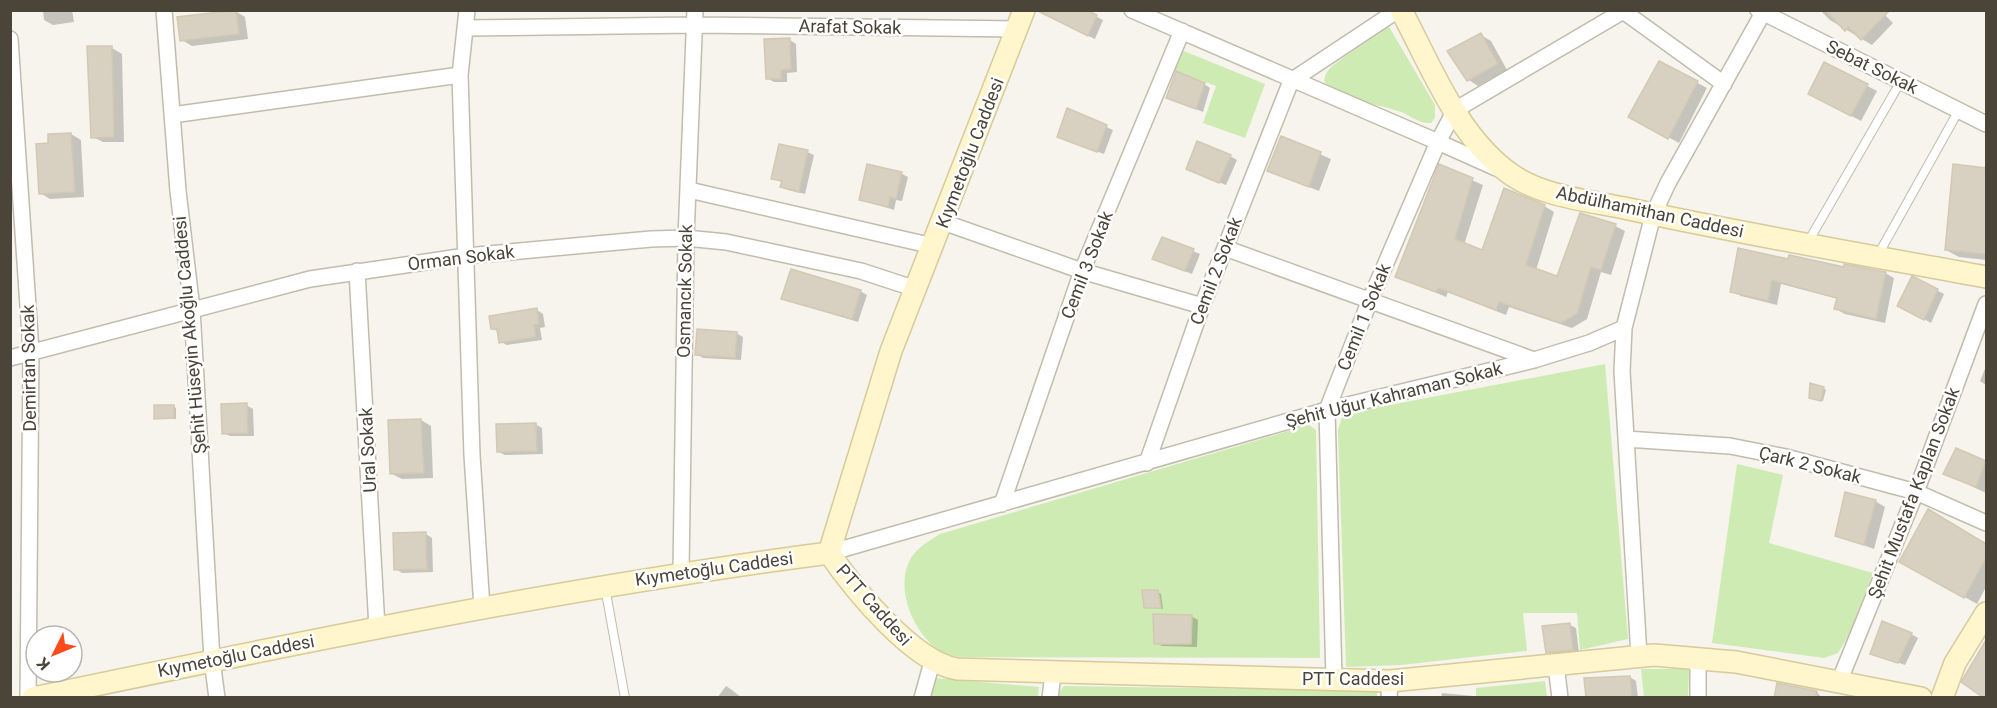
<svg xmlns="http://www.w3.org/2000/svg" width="1997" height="708" viewBox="0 0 1997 708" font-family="Roboto,sans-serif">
<rect width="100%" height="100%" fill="#f6f4ec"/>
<path fill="#cfebb4" d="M1388,25L1435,105V118L1431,123C1420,124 1411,116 1401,112C1377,103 1341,102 1324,81L1326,73L1332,66Z
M1179,49L1265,84L1245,138L1203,123L1216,86L1173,70Z
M1605,364L1628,639L1580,650L1577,613H1523L1527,651L1401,665L1346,667L1338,430L1343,414Z
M1309,425L1316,430L1320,658L960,657C955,656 946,656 942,653C915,635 895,592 909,562C914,549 929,541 940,534Z
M1737,464L1783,475L1769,543L1873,573L1850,633L1838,653L1824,658L1712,643Z
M1641,669H1689L1688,697H1644Z
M934,678L1039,687L1038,697L929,698Z
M1545,681L1547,697H1476V688Z
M1064,686L1377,691V698H1054Z"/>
<path fill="#0003" d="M43,10H72L74,22L53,25L44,20Z
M1049,10H1083L1103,20L1095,39L1047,16Z
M1820,10H1880L1893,23L1872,45L1830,20Z
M235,11L245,17L248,39L192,46L182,40Z
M1481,35L1491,41L1507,70L1478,86L1469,80Z
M790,40L796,44L797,72L787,73V82H774L767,78Z
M112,48L122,54L124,142H103L93,137Z
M1660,63L1707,88L1679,143L1630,116Z
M1825,64L1877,91L1861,121L1820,99Z
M1204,84L1210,88L1203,112L1168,97Z
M1068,110L1113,130L1104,154L1065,140Z
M71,134L81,140L84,197L50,199L40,193Z
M1282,138L1331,159L1319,191L1269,171Z
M807,152L814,155L805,194L788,190L782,187L783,183L773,178Z
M1230,156L1237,160L1226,185L1194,172Z
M1440,166L1483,185L1464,245L1483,252L1544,206L1554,212L1536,270L1558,278L1615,226L1625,231L1611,275L1601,272L1587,319L1572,328L1509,307L1506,315L1448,292L1446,297L1397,276Z
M1954,166L1986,169V260L1959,257L1946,250Z
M902,174L908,177L902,201L896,200L894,210L860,199Z
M1163,239L1200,254L1192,274L1161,262Z
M1789,261L1885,273L1894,278L1885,323L1845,314L1836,309L1838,299L1781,284L1777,305L1741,296L1732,291Z
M1912,278L1944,294L1931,323L1899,305Z
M860,291L867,295L858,322L783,299Z
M537,310L543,314L545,327L540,328L542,340L507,345L501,342L499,332L493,329Z
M736,333L743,337L741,360L703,358L697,354Z
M1986,366V385L1980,381Z
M1823,388L1826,390L1823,401L1813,399Z
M246,405L253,409L254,436H230L223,433Z
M173,406L176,408V419L156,418Z
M421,420L431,426L433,478L402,479L392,474Z
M535,424L542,428L543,454L505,455L499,452Z
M1956,450L1986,462V493L1954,478Z
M1875,501L1885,507L1874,549L1837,535Z
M426,534L432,538L433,572L402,573L396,569Z
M1983,541L1986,543V587L1977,604L1901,561Z
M1158,592L1161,594L1163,609L1146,607Z
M1191,616L1198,620L1197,647L1162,646L1156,643Z
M1570,625L1576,628L1579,653L1554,656L1547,652Z
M1911,634L1918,638L1905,665L1872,653Z
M1985,645L1986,646V698L1963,682Z
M1630,677L1636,681L1638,698H1587Z
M1778,685L1817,692L1822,698H1774Z
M726,686L732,690L742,698H717Z
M1442,693L1473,696L1476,698H1441Z"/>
<path fill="#d8d0c0" stroke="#d3c9b3" stroke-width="1.5" d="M236,10L239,34L180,41L177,17Z
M1036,10H1087L1097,15L1088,36Z
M1825,10H1890L1861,40L1848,27L1845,31Z
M1481,33L1498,64L1467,81L1447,51Z
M790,38L791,69L781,70V79H766L764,39Z
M87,46H112L114,137L91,138Z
M1659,61L1698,81L1668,139L1628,117Z
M1824,62L1868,84L1851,116L1808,94Z
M1176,71L1205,83L1196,109L1166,98Z
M1067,108L1107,125L1097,152L1057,137Z
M71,133L75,192L39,194L36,144L48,143V134Z
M1281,136L1321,152L1309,187L1267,171Z
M1197,141L1231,155L1219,183L1186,169Z
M779,144L808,150L799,192L780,187L782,181L771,179Z
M867,164L902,172L896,199L890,197L888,207L859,200Z
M1439,164L1473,178L1455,239L1482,250L1504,188L1545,205L1526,265L1557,276L1580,213L1616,224L1601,270L1591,267L1577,314L1561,323L1499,302L1496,310L1438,288L1436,292L1395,277Z
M1953,164L1986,168V254L1945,250Z
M1162,237L1194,249L1185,271L1152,259Z
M1738,248L1788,259L1789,255L1844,267V264L1886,272L1876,319L1834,309L1837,298L1772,280L1768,301L1730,292Z
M791,269L861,290L852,319L781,299Z
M1912,276L1938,289L1924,320L1897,306Z
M537,308L539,324L534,325L536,337L499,343L497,329H491L489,316Z
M697,329L737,332L735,358L695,355Z
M1810,383L1824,387L1821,401L1809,398Z
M247,403L248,433L222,434L221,404Z
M154,405H174V418L154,419Z
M421,419L424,473L390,474L388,420Z
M536,423L537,451L497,452L496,424Z
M1956,448L1986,461L1976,487L1943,474Z
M1845,492L1876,500L1864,545L1835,536Z
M1928,509L1986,544V558L1964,598L1899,562Z
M426,532L427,569L394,570L393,533Z
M1142,590H1158L1161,608H1144Z
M1153,614L1192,615L1191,644H1154Z
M1882,621L1912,633L1898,663L1870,654Z
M1570,623L1573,650L1546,653L1542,626Z
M1986,640V698H1984L1961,682Z
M1630,676L1632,698H1586L1584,678Z
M1777,683L1817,691L1816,698H1774Z"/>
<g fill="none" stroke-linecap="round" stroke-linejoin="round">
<defs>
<path id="lane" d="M1808,242L1901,81
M1878,255L1959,110
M605,587L625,698"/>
<path id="street" d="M164,10L178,191L192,309L212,660L217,698
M467,10L460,75L472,455L482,608
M1132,10L1438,142L1370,300L1327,410L1334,680
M1758,10L1986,124
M1623,11L1724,84
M465,28L695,25L1019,29
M10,39L31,351L28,698
M172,115L460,75
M1496,168L1438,142L1455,110L1625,10
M689,190L933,246
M943,222L1082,271L1202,306
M1225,248L1534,360
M357,271L377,628
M1624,328L1622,371L1639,656
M10,358L310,279L466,256L651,239L686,238L726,242L861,271L916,289
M1626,439L1730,446L1786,457L1916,492L1986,523
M1147,463L1202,306L1291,81L1398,10
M1002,504L1082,271L1182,31
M829,553L1327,410L1534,360L1589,343L1624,328L1653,215L1668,183L1763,13
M681,572L686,238L695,10
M1698,657V698
M1556,665L1560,698
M1839,682L1916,492L1986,304
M922,698L932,662
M1050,698L1053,674
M1389,698L1390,681"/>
<path id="secondary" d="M1401,10C1431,66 1458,138 1512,175C1544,197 1592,201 1629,209C1748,235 1867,255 1986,277
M829,553C854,589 913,662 957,669L1390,681L1654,655L1736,662L1921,698
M829,553L891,351L1024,10
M33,698C297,643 561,588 829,553
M1942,698L1955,663L1986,613"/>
</defs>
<use href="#lane" stroke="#c2bcad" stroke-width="10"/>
<use href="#street" stroke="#c2bcad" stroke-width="18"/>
<use href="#secondary" stroke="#d7ca9b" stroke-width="24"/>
<use href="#lane" stroke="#fff" stroke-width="8"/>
<use href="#street" stroke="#fff" stroke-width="15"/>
<use href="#secondary" stroke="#fff6cd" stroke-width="21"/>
</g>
<g text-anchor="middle" stroke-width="5" stroke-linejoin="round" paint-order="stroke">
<g font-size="18" fill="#4b4539" stroke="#fff">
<text transform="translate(850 27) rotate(1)" y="6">Arafat Sokak</text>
<text transform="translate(1872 67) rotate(26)" y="6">Sebat Sokak</text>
<text transform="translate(970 153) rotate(-69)" y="6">Kıymetoğlu Caddesi</text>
<text transform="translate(1650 212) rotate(12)" y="6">Abdülhamithan Caddesi</text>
<text transform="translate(461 258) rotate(-7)" y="6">Orman Sokak</text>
<text transform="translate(1087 265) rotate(-69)" y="6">Cemil 3 Sokak</text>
<text transform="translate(1216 271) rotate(-69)" y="6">Cemil 2 Sokak</text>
<text transform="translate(685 291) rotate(-89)" y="6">Osmancık Sokak</text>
<text transform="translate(1364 317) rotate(-68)" y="6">Cemil 1 Sokak</text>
<text transform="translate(190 335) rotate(-95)" y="6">Şehit Hüseyin Akoğlu Caddesi</text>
<text transform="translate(29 368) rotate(-91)" y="6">Demirtan Sokak</text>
<text transform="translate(1394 395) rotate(-14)" y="6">Şehit Uğur Kahraman Sokak</text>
<text transform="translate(368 450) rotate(-93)" y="6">Ural Sokak</text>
<text transform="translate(1810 465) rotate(14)" y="6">Çark 2 Sokak</text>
<text transform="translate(1914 493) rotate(-69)" y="6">Şehit Mustafa Kaplan Sokak</text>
<text transform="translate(714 569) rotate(-8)" y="6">Kıymetoğlu Caddesi</text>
<text transform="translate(874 605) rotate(48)" y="6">PTT Caddesi</text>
<text transform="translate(236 656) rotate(-11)" y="6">Kıymetoğlu Caddesi</text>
<text x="1353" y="685">PTT Caddesi</text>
</g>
</g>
<rect width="1997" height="708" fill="none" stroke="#4b4539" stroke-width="24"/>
<g transform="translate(54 654) rotate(227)"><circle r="28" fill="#ffffff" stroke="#b7b5b0" stroke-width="1.5"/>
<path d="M0-4.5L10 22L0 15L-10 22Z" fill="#ff4a1a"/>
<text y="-9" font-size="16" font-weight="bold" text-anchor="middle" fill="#4b4539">K</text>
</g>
</svg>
